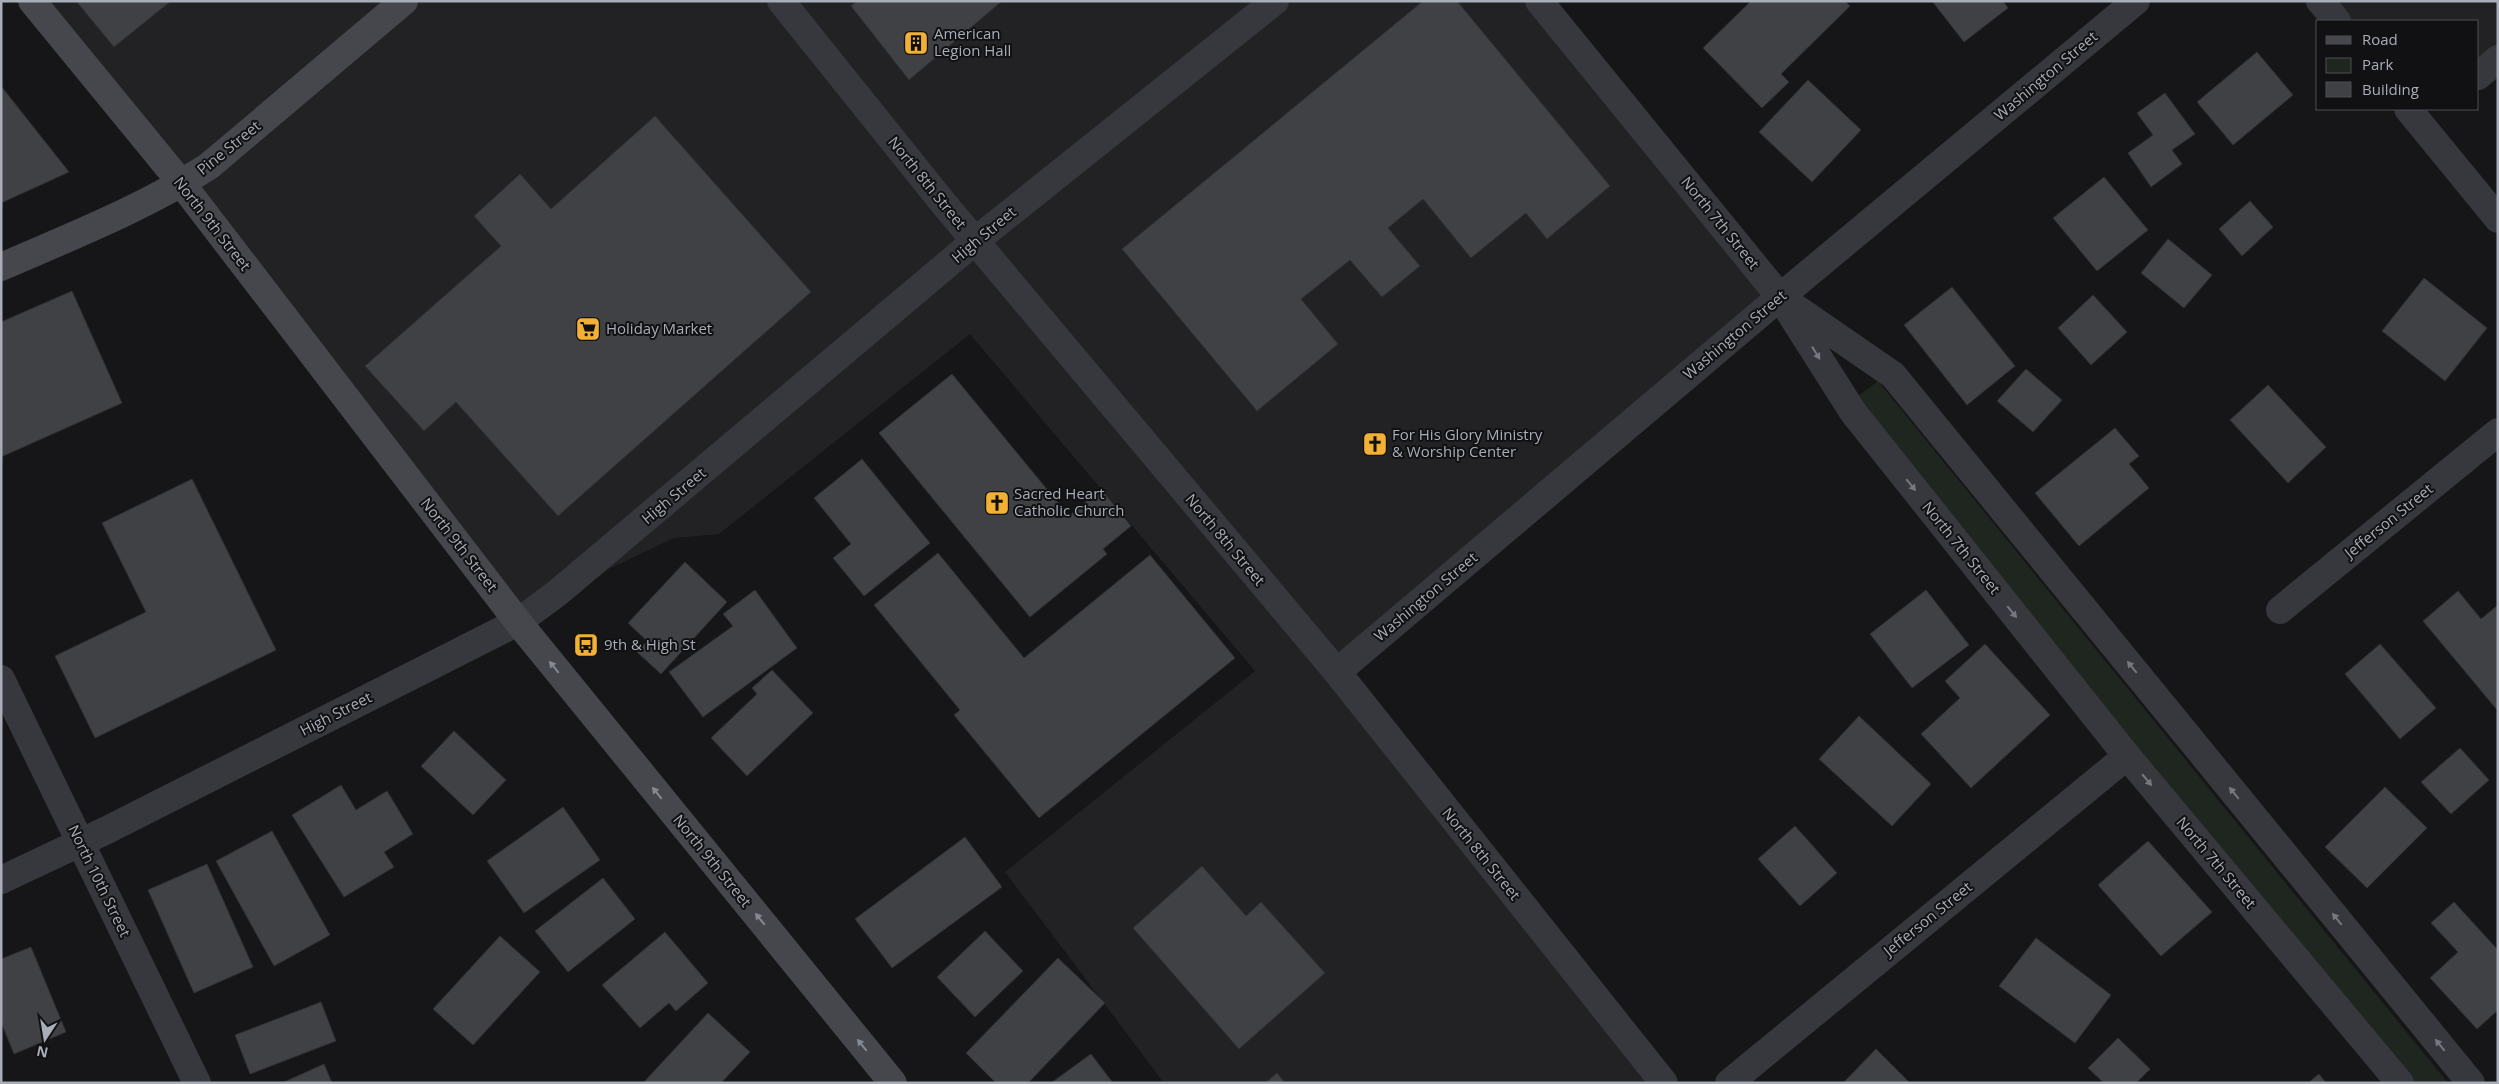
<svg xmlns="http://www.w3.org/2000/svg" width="2499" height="1084" viewBox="0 0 2499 1084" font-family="'Open Sans',sans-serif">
<rect width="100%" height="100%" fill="#161618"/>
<path fill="#222225" d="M32,1H1539L1780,297L1337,672L1664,1083H1164L1005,872L1255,671L970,334L719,534L674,538L556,594L518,622Z
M2320,1H2498V59L2478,76V21H2337Z"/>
<path fill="#1e261f" d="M1878,381L2448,1083H2413L1853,400Z"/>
<path fill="#404145" stroke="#303034" d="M76,1H171L114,47Z
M857,1H1002L909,80L851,6Z
M1423,1H1457L1610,186L1547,239L1526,213L1471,258L1423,199L1388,228L1420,266L1382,297L1350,260L1301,299L1338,344L1257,411L1122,249Z
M1751,1H1845L1850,6L1781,74L1789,82L1762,108L1703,48Z
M1932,1H2003L2008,8L1964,42Z
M2257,52L2293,95L2233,145L2197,102Z
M1808,80L1861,130L1812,182L1759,132Z
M1,86L69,172L1,203Z
M2165,93L2195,134L2172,150L2182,164L2151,187L2128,153L2153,135L2137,113Z
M655,116L811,292L558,516L456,402L424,431L365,366L501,246L474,216L520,174L551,209Z
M2104,177L2148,230L2097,271L2053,218Z
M2250,201L2273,227L2242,256L2219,229Z
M2168,239L2212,275L2184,308L2141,273Z
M2424,278L2487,328L2445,381L2382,331Z
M1952,287L2015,366L1967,405L1904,325Z
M72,291L122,403L1,457V322Z
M2093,295L2127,332L2091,365L2058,328Z
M2026,369L2062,400L2033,432L1997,401Z
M952,374L1069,516L1101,489L1131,526L1103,549L1107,554L1030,617L879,433Z
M2268,385L2326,447L2288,483L2230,420Z
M2115,428L2139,456L2129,464L2149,488L2079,546L2035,493Z
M862,459L930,543L864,596L833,558L851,544L814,498Z
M192,479L276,650L95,738L55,656L146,612L102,523Z
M938,553L1024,658L1150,555L1235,658L1039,818L954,715L960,710L874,605Z
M685,562L727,602L661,674L637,652L647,641L628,623Z
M755,590L797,648L703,717L669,672L733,626L723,614Z
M1926,590L1969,645L1912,688L1870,634Z
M2458,591L2481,619L2498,605V711L2423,621Z
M1985,644L2050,715L1971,788L1921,734L1960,698L1945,681Z
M2380,644L2436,708L2400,739L2345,674Z
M772,670L813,713L747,776L711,738L757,694L752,688Z
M1859,716L1931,784L1892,826L1819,759Z
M454,731L506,780L473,815L421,766Z
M2460,748L2489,780L2451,814L2421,782Z
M341,785L356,810L387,791L413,834L384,852L394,867L344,897L292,815Z
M2385,787L2427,828L2367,888L2325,847Z
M563,807L600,860L524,913L487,861Z
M1795,826L1837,873L1800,906L1758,859Z
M272,831L330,935L274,966L216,861Z
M965,837L1002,887L892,968L855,919Z
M2148,841L2212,912L2161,956L2098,885Z
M207,864L253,967L194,993L148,890Z
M1202,866L1246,916L1261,902L1325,973L1239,1049L1133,928Z
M603,878L635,919L568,972L535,931Z
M2454,902L2498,950V1010L2477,1029L2430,978L2458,952L2431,923Z
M985,931L1023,971L975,1017L937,977Z
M665,932L708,983L676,1011L669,1003L640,1028L602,985Z
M500,936L540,972L473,1045L433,1009Z
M2036,938L2111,995L2075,1043L1999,986Z
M31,947L66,1032L14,1054L1,1022V959Z
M1058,958L1105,1003L1028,1083H996L966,1053Z
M321,1002L336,1041L250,1074L235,1035Z
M708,1013L750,1052L721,1083H643Z
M2118,1038L2150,1069L2136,1083H2104L2088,1068Z
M1876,1049L1910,1083H1843Z
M1091,1054L1113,1083H1051Z
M324,1064L332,1083H282Z
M1277,1073L1285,1083H1265Z
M2319,1074L2326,1083H2308Z"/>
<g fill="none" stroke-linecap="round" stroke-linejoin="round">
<path stroke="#37383d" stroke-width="28" d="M781,1L944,204L1337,672L1664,1083
M1539,1L1780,297L1853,412L2127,756L2400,1083
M2320,1L2337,21
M2478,76L2498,59
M2408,109L2498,219
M1790,304L1893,375L2471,1083
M2280,610L2498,432
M1337,672L1780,297L2136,1
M1,679L197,1083
M1,880L107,830L518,622L556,594L975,241L1275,1
M1729,1083L2127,756"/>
<path stroke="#45474d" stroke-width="28" d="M32,1L182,184L518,622L893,1083
M1,267C72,236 144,208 209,166L404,1"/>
</g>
<defs><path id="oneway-solid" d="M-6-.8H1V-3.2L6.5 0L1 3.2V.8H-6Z" transform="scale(1.25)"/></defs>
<g fill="#757881">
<use href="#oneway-solid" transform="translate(1816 353) rotate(58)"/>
<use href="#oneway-solid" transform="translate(1911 485) rotate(51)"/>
<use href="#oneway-solid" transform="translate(2012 612) rotate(51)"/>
<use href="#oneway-solid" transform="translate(2132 667) rotate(-129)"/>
<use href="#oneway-solid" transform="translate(2147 780) rotate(50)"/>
<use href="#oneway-solid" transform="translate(2234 793) rotate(-129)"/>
<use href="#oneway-solid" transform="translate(2337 919) rotate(-129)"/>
<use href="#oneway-solid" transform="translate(2440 1045) rotate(-129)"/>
</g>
<g fill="#858993">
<use href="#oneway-solid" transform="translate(554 667) rotate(-129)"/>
<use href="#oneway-solid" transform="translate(657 793) rotate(-129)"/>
<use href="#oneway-solid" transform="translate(760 919) rotate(-129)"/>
<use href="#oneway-solid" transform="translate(862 1045) rotate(-129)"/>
</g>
<defs>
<symbol id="building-square" viewBox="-11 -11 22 22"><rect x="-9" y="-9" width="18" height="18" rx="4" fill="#f2b134" stroke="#111113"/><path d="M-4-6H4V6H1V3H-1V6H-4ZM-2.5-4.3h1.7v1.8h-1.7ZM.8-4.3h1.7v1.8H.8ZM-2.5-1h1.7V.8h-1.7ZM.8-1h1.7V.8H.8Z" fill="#111"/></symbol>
<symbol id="supermarket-square" viewBox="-11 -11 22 22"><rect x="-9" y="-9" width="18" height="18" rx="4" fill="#f2b134" stroke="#111113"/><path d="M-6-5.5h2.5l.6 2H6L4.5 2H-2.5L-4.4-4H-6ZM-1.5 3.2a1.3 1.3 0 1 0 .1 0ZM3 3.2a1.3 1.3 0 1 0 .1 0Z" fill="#111"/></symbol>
<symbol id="church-square" viewBox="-11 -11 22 22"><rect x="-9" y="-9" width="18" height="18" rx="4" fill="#f2b134" stroke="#111113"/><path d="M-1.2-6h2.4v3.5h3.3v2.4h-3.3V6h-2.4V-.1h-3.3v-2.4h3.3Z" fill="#111"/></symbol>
<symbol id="bus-square" viewBox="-11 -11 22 22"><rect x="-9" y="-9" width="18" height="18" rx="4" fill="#f2b134" stroke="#111113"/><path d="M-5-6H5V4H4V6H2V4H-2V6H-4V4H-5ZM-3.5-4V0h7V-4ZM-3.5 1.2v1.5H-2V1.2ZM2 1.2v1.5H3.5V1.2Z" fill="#111"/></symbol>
</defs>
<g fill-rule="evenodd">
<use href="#building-square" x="902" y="29" width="28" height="28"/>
<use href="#supermarket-square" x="574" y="315" width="28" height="28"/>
<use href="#church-square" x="1361" y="430" width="28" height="28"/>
<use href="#church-square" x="983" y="489" width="28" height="28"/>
<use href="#bus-square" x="572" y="631" width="28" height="28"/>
</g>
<g text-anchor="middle" stroke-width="4" stroke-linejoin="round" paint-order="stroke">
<g font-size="15" fill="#a8adb8" stroke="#111113" text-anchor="start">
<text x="934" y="39">American<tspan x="934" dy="17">Legion Hall</tspan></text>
<text x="606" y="334">Holiday Market</text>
<text x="1392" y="440">For His Glory Ministry<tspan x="1392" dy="17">&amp; Worship Center</tspan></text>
<text x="1014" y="499">Sacred Heart<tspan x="1014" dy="17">Catholic Church</tspan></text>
<text x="604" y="650">9th &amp; High St</text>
</g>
<g font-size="15" fill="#a8adb8" stroke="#111113">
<text transform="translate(2046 76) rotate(-40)" y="5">Washington Street</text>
<text transform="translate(229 148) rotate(-39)" y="5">Pine Street</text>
<text transform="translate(927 183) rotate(51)" y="5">North 8th Street</text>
<text transform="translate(1720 223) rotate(51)" y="5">North 7th Street</text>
<text transform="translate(212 224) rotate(52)" y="5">North 9th Street</text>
<text transform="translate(984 235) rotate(-40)" y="5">High Street</text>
<text transform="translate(1735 335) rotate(-40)" y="5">Washington Street</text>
<text transform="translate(674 496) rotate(-40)" y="5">High Street</text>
<text transform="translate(2389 521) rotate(-39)" y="5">Jefferson Street</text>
<text transform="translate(1225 540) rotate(50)" y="5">North 8th Street</text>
<text transform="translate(459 545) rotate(52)" y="5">North 9th Street</text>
<text transform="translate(1961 548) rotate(51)" y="5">North 7th Street</text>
<text transform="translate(1426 597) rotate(-40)" y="5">Washington Street</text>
<text transform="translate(336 714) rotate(-27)" y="5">High Street</text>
<text transform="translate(1481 854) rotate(51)" y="5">North 8th Street</text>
<text transform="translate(712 861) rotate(51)" y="5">North 9th Street</text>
<text transform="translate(2216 863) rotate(50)" y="5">North 7th Street</text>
<text transform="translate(99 881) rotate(64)" y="5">North 10th Street</text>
<text transform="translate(1928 919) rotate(-39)" y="5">Jefferson Street</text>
</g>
</g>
<rect width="2499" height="1084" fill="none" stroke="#a8adb8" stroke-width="5"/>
<rect x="2316" y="20" width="162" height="90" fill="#111113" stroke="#4d4f55"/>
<rect x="2326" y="36" width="25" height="8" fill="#45474d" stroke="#4d4f55"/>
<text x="2362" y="45" font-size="15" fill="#a8adb8">Road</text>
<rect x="2326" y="58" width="25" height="15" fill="#1e261f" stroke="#4d4f55"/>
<text x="2362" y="70" font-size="15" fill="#a8adb8">Park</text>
<rect x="2326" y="82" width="25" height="15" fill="#404145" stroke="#4d4f55"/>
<text x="2362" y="95" font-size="15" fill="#a8adb8">Building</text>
<g transform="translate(45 1039) rotate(192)" stroke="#111113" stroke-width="4" paint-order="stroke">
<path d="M0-4L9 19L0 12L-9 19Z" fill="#a8adb8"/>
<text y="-8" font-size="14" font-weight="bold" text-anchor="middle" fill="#a8adb8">N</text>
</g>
</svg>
